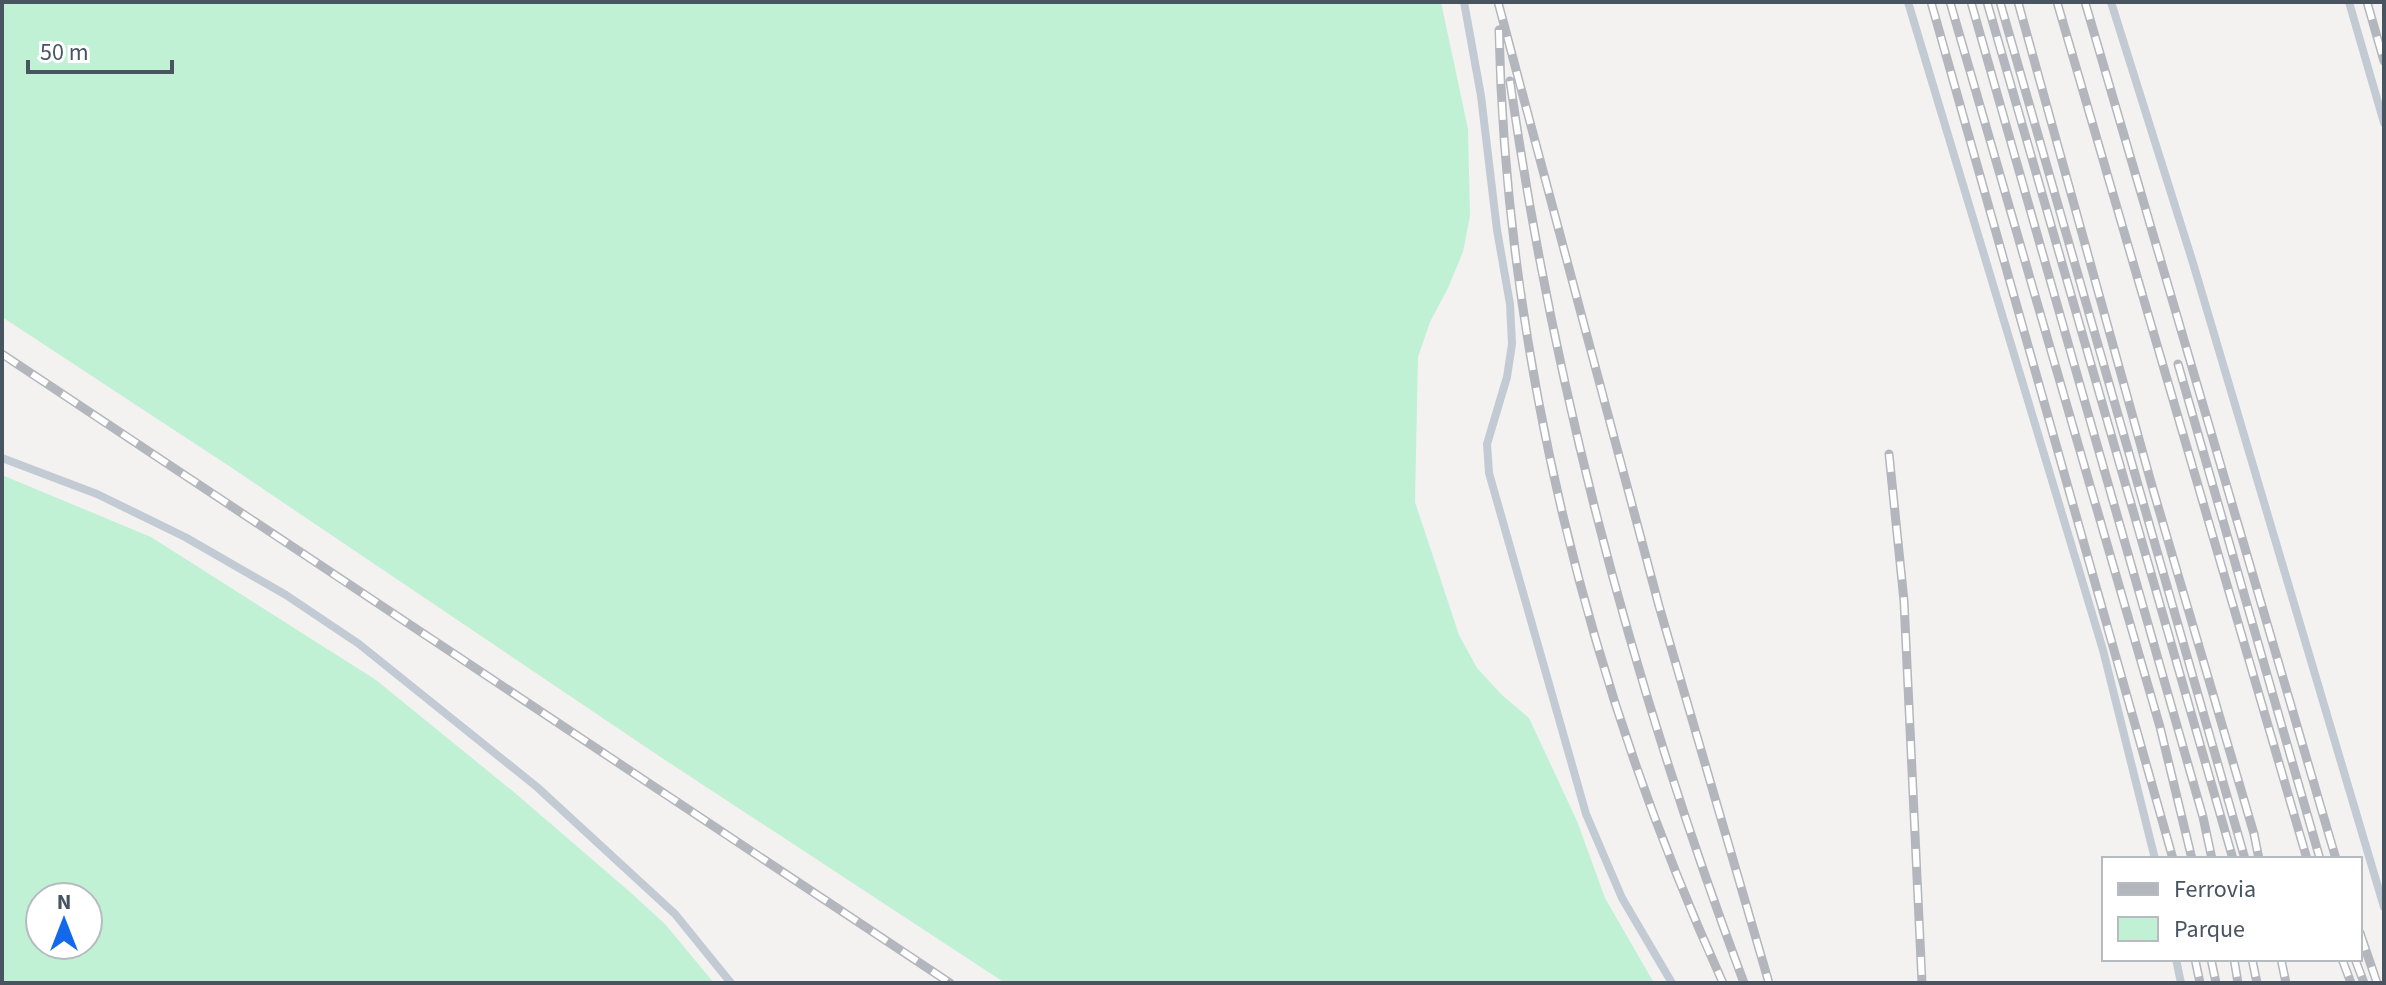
<svg xmlns="http://www.w3.org/2000/svg" width="2386" height="985" viewBox="0 0 2386 985" font-family="'Source Sans 3',sans-serif">
<rect width="100%" height="100%" fill="#f4f1f1"/>
<path fill="#c0f1d5" fill-rule="evenodd" d="M2,2H1441L1468,129L1470,216L1463,252L1448,288L1430,322L1418,357L1415,502L1459,635L1477,668L1502,695L1529,718L1577,821L1605,898L1654,983H1005L659,756L232,468L2,317Z
M2,475L151,537L376,680L515,793L630,892L665,924L714,983H2ZM40,897H88V945H40Z"/>
<g fill="none" stroke-linecap="round" stroke-linejoin="round">
<path stroke="#c2cbd3" stroke-width="8" d="M1464,2L1481,96L1497,230L1510,304L1512,344L1507,377L1487,444L1489,473L1586,814L1622,898L1672,983
M1908,2L2103,650L2155,859
M2111,2L2193,263L2384,907
M2349,2L2384,123
M2,458L97,494L185,537L286,595L359,644L537,787L675,914L731,983
M2176,959L2181,983"/>
<defs>
<path id="rail" d="M1498,2L1659,606L1769,983
M1931,2L2173,859
M1950,2L2160,727L2192,859
M1971,2L2203,817L2212,859
M1987,2L2233,859
M2000,2L2245,859
M2018,2L2152,486L2254,834L2259,859
M2057,2L2307,859
M2085,2L2336,859
M2367,2L2384,61
M1499,30C1506,354 1589,688 1723,983
M1510,81C1554,389 1635,692 1744,983
M2,354L950,983
M2178,364L2320,859
M1889,454L1904,601L1922,983
M2360,933L2377,983
M2195,959L2200,983
M2211,959L2216,983
M2234,959L2238,983
M2252,959L2257,983
M2281,959L2286,983
M2342,959L2351,983
M2355,959L2364,983"/>
</defs>
<use href="#rail" stroke="#b3b6bc" stroke-width="9"/>
<use href="#rail" stroke="#fff" stroke-width="6" stroke-dasharray="18" stroke-linecap="butt"/>
</g>
<rect width="2386" height="985" fill="none" stroke="#485460" stroke-width="8"/>
<rect x="2102" y="857" width="260" height="104" fill="#ffffff" stroke="#b6bbbf" stroke-width="2"/>
<rect x="2118" y="883" width="40" height="12" fill="#b3b6bc" stroke="#b6bbbf" stroke-width="2"/>
<text x="2174" y="897" font-size="24" fill="#485460">Ferrovia</text>
<rect x="2118" y="917" width="40" height="24" fill="#c0f1d5" stroke="#b6bbbf" stroke-width="2"/>
<text x="2174" y="937" font-size="24" fill="#485460">Parque</text>
<g transform="translate(64 921)"><circle r="38" fill="#ffffff" stroke="#b6bbbf" stroke-width="2"/>
<path d="M0-6L14 30L0 20L-14 30Z" fill="#1469eb"/>
<text y="-12" font-size="22" font-weight="bold" text-anchor="middle" fill="#485460">N</text>
</g>
<path d="M28 60v12h144v-12" fill="none" stroke="#485460" stroke-width="4"/>
<text x="40" y="60" font-size="24" fill="#485460" stroke="#ffffff" stroke-width="6" paint-order="stroke">50 m</text>
</svg>
